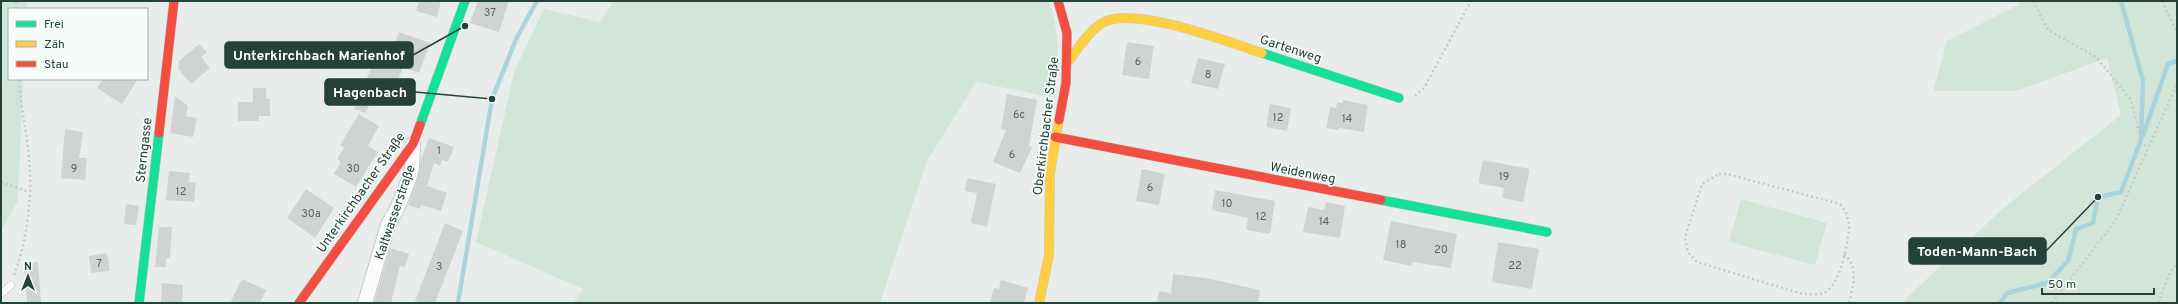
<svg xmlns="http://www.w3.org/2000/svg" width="2178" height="304" viewBox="0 0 2178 304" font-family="Overpass,sans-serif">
<rect width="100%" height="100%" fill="#e8edeb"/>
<path fill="#d1e6d8" d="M1,1H26V9H9V79H23L18,201L1,230Z
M614,1H1049C1060,33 1059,65 1055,98L976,82L927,161L880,303H573L583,289L476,242L514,72L544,9L600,22Z
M2020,1H2177V303H1901L2007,205L2121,115L2107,58L2016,91H1933L1947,41L2018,5Z
M1741,199L1827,223L1815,265L1729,242Z"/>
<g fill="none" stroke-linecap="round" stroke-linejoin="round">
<path stroke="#a9d4db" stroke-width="4.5" d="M2143,135L2168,64L2177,61
M458,303L492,99L517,37L537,1
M2000,303L2007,293L2047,283L2068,261L2076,229L2093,223L2098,197L2121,192L2141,140L2143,81L2121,1"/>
</g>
<path fill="#cfd4d2" d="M419,1H441L437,17L416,11Z
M478,1H509L499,32L470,23Z
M399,32L430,43L419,73L403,67L395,87L379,81L366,113L354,109L374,61L387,67Z
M1127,42L1154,46L1149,79L1122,75Z
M199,44L207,52L201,57L210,68L191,84L178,69L179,61Z
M1198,58L1225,64L1218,89L1191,83Z
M103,79H138L122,104L97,88Z
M253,88H266V99H270V116H259V121H238V102H253Z
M1007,94L1037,100L1029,146L1032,147L1020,173L993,162L1006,130L1001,129Z
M175,96L188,106L186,116L197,118L193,137L170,133Z
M1343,100L1368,105L1364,132L1339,128V130L1326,128L1330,107L1336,108L1337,102L1343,103Z
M1270,104L1291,108L1287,131L1266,127Z
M359,114L379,126L368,146L378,152L356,187L334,174L341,162L337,159L344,148L340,145Z
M65,129L83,132L79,158H87L85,180L61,178Z
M429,138L454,147L448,162L442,160L440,166L434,163L427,186L447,193L441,211L421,205L420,209L408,205L417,181L421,160Z
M1483,160L1530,169L1523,202L1502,198L1504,188L1478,183Z
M1142,169L1165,174L1159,205L1136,201Z
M169,171L190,173L189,182L196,183L194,202L166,200Z
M967,178L996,184L987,227L971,223L977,193L965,191Z
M306,189L334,208L315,238L287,218Z
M1215,190L1275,201L1270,234L1246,230L1248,218L1212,210Z
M1326,202L1345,206L1340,238L1303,232L1308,207L1324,210Z
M126,204L139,206L136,225L124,224Z
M1391,221L1457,234L1451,268L1413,262L1412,266L1383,260Z
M445,223L463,231L435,303H421L415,301Z
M159,227H172L170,258H166V267H155Z
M1498,242L1539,249L1532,289L1492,282Z
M390,248L409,254L405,267L400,266L391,303H374Z
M107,253L110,271L91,273L89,256Z
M38,262L41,303H27L24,263Z
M1173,274L1206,278L1260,290L1258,303H1157L1159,291L1171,293Z
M242,279L266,290L260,303H230Z
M1001,280L1028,288L1024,303H990L994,288L999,289Z
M162,283L183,285L182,303H161Z"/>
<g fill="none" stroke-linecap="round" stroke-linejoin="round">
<defs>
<path id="lane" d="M1,294L11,285"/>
<path id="street" d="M365,303L388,225L397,209L409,179L412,168L413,144"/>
<path id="fast" d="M1262,53L1399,98
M420,125L465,1
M1381,200L1547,232
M139,303L159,133"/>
<path id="slow" d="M1067,63C1078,49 1088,31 1104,22C1135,6 1228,42 1262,53
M1039,303L1049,255L1050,173L1059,120"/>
<path id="jam" d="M1058,1L1067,33L1066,83L1059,120
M159,133L174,1
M1055,137L1381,200
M299,303L413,144L420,125"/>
</defs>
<use href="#lane" stroke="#c5cac8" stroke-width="8"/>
<use href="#street" stroke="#c5cac8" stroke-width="16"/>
<use href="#fast" stroke="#c3cbc8" stroke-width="10"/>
<use href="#slow" stroke="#c3cbc8" stroke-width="10"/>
<use href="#jam" stroke="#c3cbc8" stroke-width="10"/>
<path stroke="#c3ccca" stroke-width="2.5" stroke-dasharray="2 3" stroke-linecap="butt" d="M2033,1L2048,30L2096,57L2131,100L2141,140L2147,149
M2162,1L2177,33
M16,9V1
M1415,96L1424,88L1471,1
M1719,174H1727L1840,204C1847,213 1850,220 1849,232C1846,248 1841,281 1827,291C1821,296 1810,294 1803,294L1697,262L1688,252L1685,238L1702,184Z
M1,182L29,192
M1844,254C1859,267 1853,286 1849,303
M14,275C27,242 33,194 29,158C26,131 21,106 19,79
M2052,303L2116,220L2177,84
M2158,303L2170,273L2177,263"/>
<use href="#lane" stroke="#fcfcfc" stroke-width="7"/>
<use href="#street" stroke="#fcfcfc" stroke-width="14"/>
<use href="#fast" stroke="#16e098" stroke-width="9"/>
<use href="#slow" stroke="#ffcf43" stroke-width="9"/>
<use href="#jam" stroke="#f24e42" stroke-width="9"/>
</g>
<g text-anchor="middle" stroke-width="3.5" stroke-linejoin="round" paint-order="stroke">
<g font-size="11" fill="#506761">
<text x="490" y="16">37</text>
<text x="1138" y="65">6</text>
<text x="1208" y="78">8</text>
<text x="1019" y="118">6c</text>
<text x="1278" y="121">12</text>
<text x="1347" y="122">14</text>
<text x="439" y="154">1</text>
<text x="1012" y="158">6</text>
<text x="74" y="172">9</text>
<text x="353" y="172">30</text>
<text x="1504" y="180">19</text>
<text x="1150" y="191">6</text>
<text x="181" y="195">12</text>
<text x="1227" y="207">10</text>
<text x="311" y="217">30a</text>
<text x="1261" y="220">12</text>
<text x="1324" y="225">14</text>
<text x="1401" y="248">18</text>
<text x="1441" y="253">20</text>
<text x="99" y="267">7</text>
<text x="1515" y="269">22</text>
<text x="439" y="270">3</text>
</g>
<g font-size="13" fill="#24423a" stroke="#f7fbf9">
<text transform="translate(1291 48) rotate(18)" y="5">Gartenweg</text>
<text transform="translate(1045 126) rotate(-83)" y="5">Oberkirchbacher Straße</text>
<text transform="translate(143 150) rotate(-84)" y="5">Sterngasse</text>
<text transform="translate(1303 172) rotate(11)" y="5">Weidenweg</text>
<text transform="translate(360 192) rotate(-55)" y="5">Unterkirchbacher Straße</text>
<text transform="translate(394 212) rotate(-71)" y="5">Kaltwasserstraße</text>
</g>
</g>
<path fill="none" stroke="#24423a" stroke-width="1.5" d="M465 26L413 55M492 99L415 92M2098 197L2046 251"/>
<g fill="#24423a" stroke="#f7fbf9" stroke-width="1.5">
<circle cx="465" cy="26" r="4"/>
<circle cx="492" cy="99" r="4"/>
<circle cx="2098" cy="197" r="4"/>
</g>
<g fill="#24423a" stroke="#24423a" stroke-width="1.5">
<rect x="225" y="42" width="188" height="26" rx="4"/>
<rect x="325" y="79" width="90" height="26" rx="4"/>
<rect x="1909" y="238" width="137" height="26" rx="4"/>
</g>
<g font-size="14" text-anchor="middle" font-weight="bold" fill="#fff">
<text x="319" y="60">Unterkirchbach Marienhof</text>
<text x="370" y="97">Hagenbach</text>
<text x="1977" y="256">Toden-Mann-Bach</text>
</g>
<rect width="2178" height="304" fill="none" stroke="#24423a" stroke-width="4"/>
<rect x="8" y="8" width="140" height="72" fill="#f7fbf9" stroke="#a3b1ad"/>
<rect x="16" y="21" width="20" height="6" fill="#16e098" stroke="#a3b1ad"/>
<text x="44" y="28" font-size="12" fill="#24423a">Frei</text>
<rect x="16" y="41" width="20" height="6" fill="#ffcf43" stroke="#a3b1ad"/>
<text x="44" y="48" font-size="12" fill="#24423a">Zäh</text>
<rect x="16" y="61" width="20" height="6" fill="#f24e42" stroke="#a3b1ad"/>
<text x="44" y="68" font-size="12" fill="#24423a">Stau</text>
<g transform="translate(28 276)" stroke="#f7fbf9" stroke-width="3" paint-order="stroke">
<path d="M0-3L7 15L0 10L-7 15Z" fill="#24423a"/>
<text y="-6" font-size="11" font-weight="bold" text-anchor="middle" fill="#24423a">N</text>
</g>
<path d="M2042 288v6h112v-6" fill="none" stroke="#24423a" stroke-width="2"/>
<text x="2048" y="288" font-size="12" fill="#24423a" stroke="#f7fbf9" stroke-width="3" paint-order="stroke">50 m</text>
</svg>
